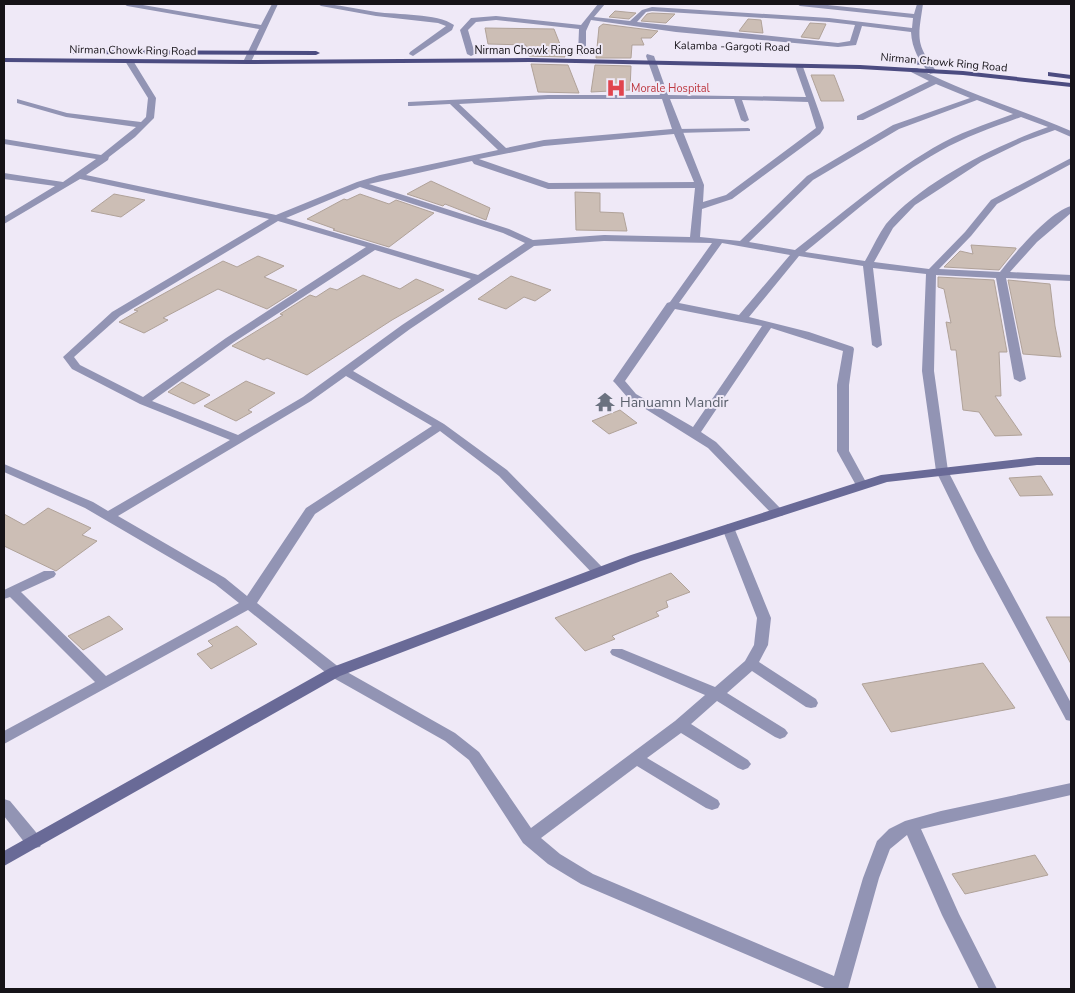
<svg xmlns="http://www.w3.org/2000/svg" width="1075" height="993" viewBox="0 0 1075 993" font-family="'Nunito Sans',sans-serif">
<rect width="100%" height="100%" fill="#efe9f7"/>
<path fill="#ccbeb5" stroke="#b0a299" d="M615,11L636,13L629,19L609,17Z
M652,13L675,14L666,23L641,21L647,14Z
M748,19L761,20L763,33L739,31Z
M810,23L826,24L819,39L801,37Z
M603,24L658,31L651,38H641L644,45H632L631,58H596L599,27Z
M485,28L554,29L565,57L529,56L526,45L488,44Z
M531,64L568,65L579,93L538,92Z
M595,65L631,66L630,90L591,92Z
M811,75H834L844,101H821Z
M431,181L490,208L486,220L445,204L443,206L407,194Z
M575,192L600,193V212L623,213L627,231L576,230Z
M114,194L145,200L121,217L91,211Z
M360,194L389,204L396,200L434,213L389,247L333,230L335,229L307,219L344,199L347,200Z
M971,245L1016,248V249L999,270L944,267L960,251L973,254Z
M258,256L284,266L264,277L297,290L267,309L218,289L163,318L168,320L144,333L119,322L138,311L134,310L223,261L237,267Z
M363,275L400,289L416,279L444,290L392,320L307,375L267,358L264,360L232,346L283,315L280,314L310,295L316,297L330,288L337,290Z
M511,276L551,290L535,301L524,297L506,309L478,299Z
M938,277L994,280L1007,352H999L1001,396H995L1022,435L995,436L979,412L963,410L956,350H951L946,322L951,323L944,289L938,287Z
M1008,280L1050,284L1055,326L1061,357L1023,354Z
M246,381L275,393L248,410L252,412L236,421L204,406Z
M182,382L210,395L194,404L168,392Z
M620,410L637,423L609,434L592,421Z
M1041,476L1053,495L1020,496L1009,478Z
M48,508L91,528L82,535L97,541L56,571L4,546V514L24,525Z
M671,573L690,592L666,601L668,607L656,612L659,616L612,636L615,639L585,651L555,618Z
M109,616L123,629L83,650L68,636Z
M1046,617H1071V664Z
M237,626L257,644L211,669L197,654L213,646L208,641Z
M983,663L1015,708L891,732L862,684Z
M1035,855L1048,875L965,894L952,874Z"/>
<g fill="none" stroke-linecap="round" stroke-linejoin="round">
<path fill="#9294b4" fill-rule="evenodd" d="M748,128L750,129V131L677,133L674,131L677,129Z"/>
<path fill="#9294b4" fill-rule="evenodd" d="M124,4H137L261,25L272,4H278L251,62L247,64L243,62L259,29L127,6Z
M318,4C338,4 357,9 376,12C397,15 437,13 454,25L452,30L413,56L409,54L410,52L446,26L438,23L376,16L321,6Z
M598,4H605L594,17L630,21L642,10L652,7L829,18L912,28L913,18L800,6L797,4H818L914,14L917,4H923C918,38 915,44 937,72L930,74C919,61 912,49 911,32L862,26L856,45L838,47L676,32L591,20L586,31V54L582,56L578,54L579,29L496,20L476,22L468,30L475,54L471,56L467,54L460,30L471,18L496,16L581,25ZM652,11L829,22L855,25L850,41L838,43L637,22L646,12Z
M647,54L654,56L668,95L806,97L795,66L802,64L823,123L824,128L820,134L732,199L702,209L700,237L740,241L807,176L893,125L970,98L936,84L863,120H857V116L929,81L911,72V68H917C968,94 1020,109 1071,131V137L1055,130L1022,142L981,162L915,205L893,228L874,262L929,269L965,232L991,200L1071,158V164L997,204L971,236L939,269L1000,272C1014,254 1049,212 1071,206V213L1037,242L1010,272L1071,275V281L1006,278L1026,379L1020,382L1014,379L996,278L936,275L934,371L948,471L989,551L1071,703V721L1066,720L1064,716L975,551L936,471L922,371L926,274L873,268L882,345L877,348L872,345L863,266L799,256L749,317L809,332L853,347L854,349L849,385V451L867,484L865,487H857L837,451V385L843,351L771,328L701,432L716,442L782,510L784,513L782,516H774L708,448L628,398L615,383L613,381L667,303L670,302L712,243L604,241L534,246L410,329L353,371L444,424L507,470L604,569L606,572L604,575H594L499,476L440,431L315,514L257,603L340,668L455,733L479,752L531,828L675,721L705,695L612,655L610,652L612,649H622L715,687L745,661L754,645L757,618L722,528L728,524L733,525L771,618L768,645L759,662L816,699L818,703L816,707L811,708L806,707L752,671L727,693L785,729L788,733L785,737L780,739L775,737L717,701L691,724L748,760L751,764L748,768L743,770L738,768L681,733L647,758L718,800L720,804L718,808L712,810L706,808L637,766L541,838L560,854L593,874L834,976L863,878L877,841L889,829L905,821L941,811L1071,783V795L921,829L959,914L997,989H979L942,915L907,835L890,849L879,878L848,989H827L581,884L548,864L523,843L469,760L445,741L330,676L248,610L4,744V731L95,682L10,597L4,599V590L44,571H54L56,574L54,577L21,592L106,676L239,603L215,584L85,508L4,472V464L93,502L108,511L230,440L140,404L72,369L63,357L112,312L269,219L80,179L4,224V217L55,186L4,179V173L63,182L96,159L4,144V139L101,155L136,127L66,117L17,103V99L67,113L141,122L146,117L148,98L125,61L132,59L156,98L154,118L135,137L109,157L108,160L86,175L276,215L357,182L380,175L498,150L450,104L411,106H408V102L548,95H660L646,56ZM548,99H662L672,129L544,140L506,148L459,104ZM670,99H734L741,120L745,122L749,120L742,100L808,102L816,128L726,195L703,202L704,185ZM977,100L1013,114C986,124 958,133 933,148C884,177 840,215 795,250L749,242L813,180L899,129ZM1021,117L1048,127C995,146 923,181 886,224C878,235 872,249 865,261L805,252C849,217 891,178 940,151C965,137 994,127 1021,117ZM674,134L694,182L549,183L479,159L544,146ZM472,161L474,164L548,189L695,188L690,237L604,235L533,240L509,229L369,184ZM360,187L503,233L525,243L478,275L286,218ZM278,221L366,247L226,338L143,397L80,365L74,357L120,316ZM722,243L790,255L739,315L679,303ZM375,250L471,279L402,325L303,397L238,435L152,401L234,342ZM675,309L762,326L693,427L636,394L625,381ZM346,376L432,426L306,508L247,596L225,578L118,516L311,401Z
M4,799L10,801L40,837L42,842L40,847L34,848L28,847L4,816Z"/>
<path fill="#696a97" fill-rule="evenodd" d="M1037,457H1071V465H1037L887,482L641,561L340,676L4,866V851L330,668L631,555L881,475Z"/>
<path fill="#4c4c81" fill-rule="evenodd" d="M71,50L316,51L320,53L316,55L74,54L70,52Z
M4,58L247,60L529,58L860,65L963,71L1071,83V87L963,75L860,69L529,62L247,64L4,62Z
M903,60L949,62L953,64L949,66L906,64L902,62Z
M1048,72L1071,75V79L1048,76Z"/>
</g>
<defs>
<symbol id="hospital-bare" viewBox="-9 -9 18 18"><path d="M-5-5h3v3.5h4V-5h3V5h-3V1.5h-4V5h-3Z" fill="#e0444e" stroke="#efe9f7" stroke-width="2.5" paint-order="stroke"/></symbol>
<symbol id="temple-bare" viewBox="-9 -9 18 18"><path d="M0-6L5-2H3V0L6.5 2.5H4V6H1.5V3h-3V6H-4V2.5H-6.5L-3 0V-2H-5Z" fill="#6b7280" stroke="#efe9f7" stroke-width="2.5" paint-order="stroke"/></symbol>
</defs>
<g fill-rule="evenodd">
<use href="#hospital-bare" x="602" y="74" width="28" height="28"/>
<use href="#temple-bare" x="591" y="388" width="28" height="28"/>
</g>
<g text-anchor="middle" stroke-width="4" stroke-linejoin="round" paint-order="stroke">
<g font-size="11" fill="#161318" stroke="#efe9f7">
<text transform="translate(732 46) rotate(1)" y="4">Kalamba -Gargoti Road</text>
<text transform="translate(133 50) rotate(1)" y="4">Nirman Chowk Ring Road</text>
<text x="538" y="54">Nirman Chowk Ring Road</text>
<text transform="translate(944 62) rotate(5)" y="4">Nirman Chowk Ring Road</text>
</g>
<g font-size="11" fill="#be3a42" stroke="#efe9f7" text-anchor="start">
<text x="631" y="92">Morale Hospital</text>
</g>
<g font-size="14" fill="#5b616d" stroke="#efe9f7" text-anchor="start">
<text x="620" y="407">Hanuamn Mandir</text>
</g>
</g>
<rect width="1075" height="993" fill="none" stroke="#161318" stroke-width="10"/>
</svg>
